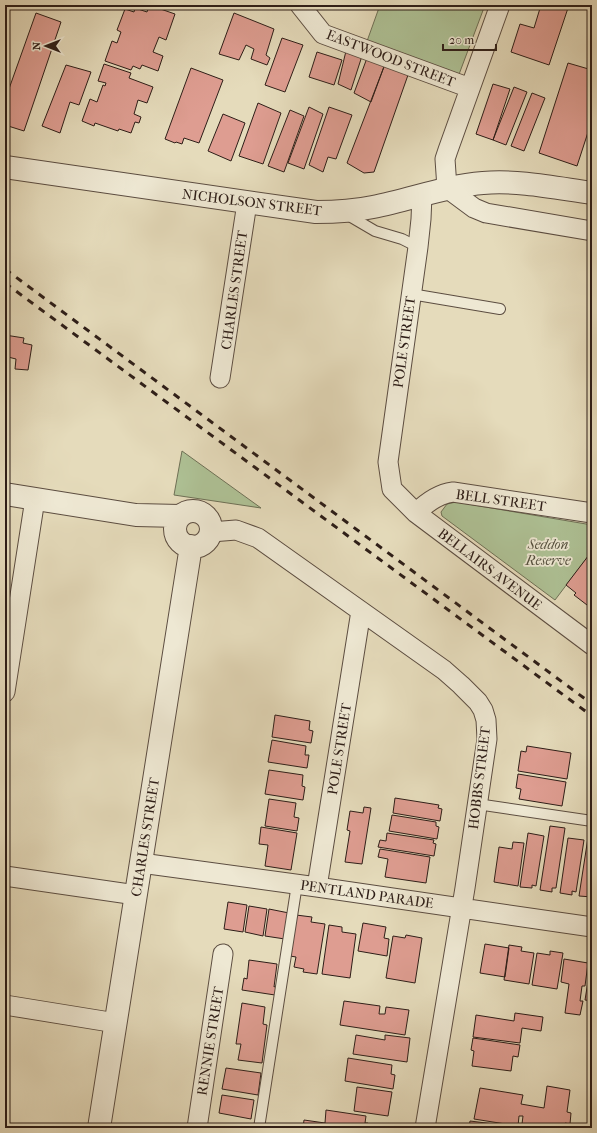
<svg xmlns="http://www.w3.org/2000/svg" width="597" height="1133" viewBox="0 0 597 1133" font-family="'IM FELL French Canon',serif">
<rect width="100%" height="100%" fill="#e5dbbb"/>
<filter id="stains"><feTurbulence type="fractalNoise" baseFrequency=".005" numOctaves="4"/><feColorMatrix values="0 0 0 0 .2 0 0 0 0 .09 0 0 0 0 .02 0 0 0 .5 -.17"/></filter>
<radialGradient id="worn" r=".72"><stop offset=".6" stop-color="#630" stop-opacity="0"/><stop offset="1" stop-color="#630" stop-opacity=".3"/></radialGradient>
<path fill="#aec195" stroke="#6e7056" d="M380,5H485L458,77L366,44Z
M182,451L261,508L174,495Z
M456,502L592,525V551L555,600L442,516L441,512L447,504Z"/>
<path fill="#de9d91" stroke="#2e1e18" d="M149,5L175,14L166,40L159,37L153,52L163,56L158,71L142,65L140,69L133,66L131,70L105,61L112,41L117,43L121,32L117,30L125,9L134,12L135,8L147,12Z
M541,5H569L549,65L511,52L520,24L534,28Z
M36,13L61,22L24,131L5,125V100Z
M234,13L274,29L266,55L270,58L267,65L251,59L254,49L246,45L239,60L219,54Z
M282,38L303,45L285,92L265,85Z
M346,51L362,56L351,90L338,84Z
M317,52L342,60L334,85L309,77Z
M367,58L385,64L371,102L354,93Z
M568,63L592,70V120L577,166L539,153Z
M104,64L131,73L129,78L153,87L147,103L138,100L134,114L141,117L139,123L135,122L131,133L119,129L118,131L95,123L94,126L82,121L90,99L97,102L103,85L105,86L106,83L98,81Z
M385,64L408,75L374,172L364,173L347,163Z
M66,65L91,72L79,105L70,102L60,133L42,126Z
M191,68L223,80L199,143L184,138L182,144L176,142L175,143L165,139Z
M493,84L510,89L493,140L476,134Z
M514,87L527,92L506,145L493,140Z
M532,93L545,98L524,151L511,146Z
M258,103L281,113L263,164L239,156Z
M309,107L323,114L304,169L288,163Z
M329,107L352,115L336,159L328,157L323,172L309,165Z
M290,110L304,116L284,172L268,166Z
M223,114L245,123L231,161L208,151Z
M5,325H7L5,335L24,338L23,343L32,345L28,370L15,369L16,359L8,357L5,379Z
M592,551V603L590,602L587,605L574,595L576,593L566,585Z
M275,715L310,721L309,730L313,731L311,743L272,737Z
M272,740L306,746L305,755H309L307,768L268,762Z
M527,746L571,753L567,779L518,771L521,751L526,752Z
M269,770L303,775L302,786L305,787L303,800L265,794Z
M518,774L566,782L562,806L519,799L521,789L516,788Z
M395,798L439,805L438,808L442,809L440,821L393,813Z
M269,799L296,803L294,817L299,818L297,831L265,826Z
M364,807L371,808L362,864L345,862L350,831L347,830L350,811L363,813Z
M392,815L436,822V826L439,827L437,839L389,831Z
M550,826L565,828L556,888H552V892L540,890Z
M261,827L297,833L291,870L265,866L268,845L259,844Z
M589,831L592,832V897L579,896Z
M387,833L434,840L433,843L436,844L434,856L378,847L380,840L386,841Z
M528,833L544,836L536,886L532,885V888L520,887Z
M568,838L584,840L576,892L572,891V895L560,893Z
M513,842L524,843L518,886L494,882L499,847L512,849Z
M380,849L430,857L426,883L385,877L388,859L378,857Z
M228,902L247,905L243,932L224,929Z
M249,906L267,909L263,936L245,932Z
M269,909L289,913L285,939L265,936Z
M296,915L312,917L311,922L325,924L317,974L303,972L304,969L294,967L296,957L290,956Z
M363,923L386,927L384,938L389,939L387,956L358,951Z
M329,925L342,927V932L356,934L350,978L322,974Z
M406,935L422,938L415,983L386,978L393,936L405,938Z
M485,944L509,948L505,977L480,973Z
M509,945L522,947L521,951L534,953L529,984L504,980Z
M550,951L563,953L557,989L532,985L537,953L550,955Z
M564,959L588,963L585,986H582L580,1001H583L580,1015L565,1013L569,984L561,982Z
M249,960L277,964L274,987L276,986L275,995L242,990L244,978L247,979Z
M591,963H592V1001L585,1000Z
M344,1001L380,1006L379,1014H385L386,1007L409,1010L405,1035L340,1025Z
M242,1003L265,1007L263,1024L267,1025L262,1063L238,1060L241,1044H236Z
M515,1013L543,1017L541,1031L522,1028L520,1043L473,1037L476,1015L514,1021Z
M356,1035L385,1040V1035L410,1038L407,1062L353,1054Z
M473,1038L520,1045L518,1057L513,1056L511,1071L472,1066L474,1051L471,1050Z
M348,1058L392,1065L391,1074L395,1075L393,1089L345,1081Z
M226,1068L261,1073L258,1095L222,1089Z
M547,1086L570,1090L567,1112L571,1113L570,1124L565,1123L564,1128H543L522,1124L523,1116H519L518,1126L474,1119L480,1088L523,1095L521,1104L544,1108Z
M357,1087L392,1092L388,1116L354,1111Z
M222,1095L254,1100L251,1119L219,1113Z
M326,1110L366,1116L365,1123H368L367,1128H303L304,1120L325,1123Z
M470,1121L510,1126V1128H469Z"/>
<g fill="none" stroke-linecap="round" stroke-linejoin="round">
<defs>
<path id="service" d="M346,214L375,231L402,239L418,247
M411,294L500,309
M477,804L592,821
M259,1128L297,884"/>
<path id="minor" d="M300,5L323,34L470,88
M500,5L448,150L445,159L447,188L474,208L486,213L592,231
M422,195L421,219L418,247L388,462L392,489L416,513L592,645
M220,378L247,203
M416,513C427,502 438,494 453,492L592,513
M211,532L236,530L258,538L444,670L461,685L478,702L483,710L486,720L487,739L465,888L425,1128
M5,692L35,499
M141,863L317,887L592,927
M5,876L136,895
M317,887L361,611
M5,1005L116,1023
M197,1128L223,954"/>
<path id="tertiary" d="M5,167L316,212C335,212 354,211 373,207C410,200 445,186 483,183C519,180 556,188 592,193
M5,494L136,515L180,516
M175 529a18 18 0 1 1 36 0a18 18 0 1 1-36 0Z
M99,1128L191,546"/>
</defs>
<use href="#service" stroke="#5c4d41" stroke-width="12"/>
<use href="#minor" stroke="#5c4d41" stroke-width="21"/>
<use href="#tertiary" stroke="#5c4d41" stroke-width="24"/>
<use href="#service" stroke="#eee8d3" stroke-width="10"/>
<use href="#minor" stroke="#eee8d3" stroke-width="19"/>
<use href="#tertiary" stroke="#eee8d3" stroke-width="22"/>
<path stroke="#2e1e18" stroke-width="3" stroke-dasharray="7 7" stroke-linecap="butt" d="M5,269L592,704
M5,283L592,716"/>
</g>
<g text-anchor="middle" stroke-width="3.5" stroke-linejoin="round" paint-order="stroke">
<g font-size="14" fill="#2e1e18" stroke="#eee8d3">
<text transform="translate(391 58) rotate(21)" y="5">EASTWOOD STREET</text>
<text transform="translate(252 202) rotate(7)" y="5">NICHOLSON STREET</text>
<text transform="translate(234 290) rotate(-82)" y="5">CHARLES STREET</text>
<text transform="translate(404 342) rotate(-82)" y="5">POLE STREET</text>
<text transform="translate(501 500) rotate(8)" y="5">BELL STREET</text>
<text transform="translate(490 569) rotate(37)" y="5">BELLAIRS AVENUE</text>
<text transform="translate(339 749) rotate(-81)" y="5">POLE STREET</text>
<text transform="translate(479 778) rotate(-83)" y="5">HOBBS STREET</text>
<text transform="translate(145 837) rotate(-81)" y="5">CHARLES STREET</text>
<text transform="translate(367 894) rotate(8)" y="5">PENTLAND PARADE</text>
<text transform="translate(210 1041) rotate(-81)" y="5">RENNIE STREET</text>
</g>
<g font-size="14" font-style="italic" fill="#544f3e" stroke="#eee8d3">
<text x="548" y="549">Seddon<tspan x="548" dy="16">Reserve</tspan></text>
</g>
</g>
<rect width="597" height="1133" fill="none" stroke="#e5dbbb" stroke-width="20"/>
<rect x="6" y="6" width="585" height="1121" fill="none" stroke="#2e1e18" stroke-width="2"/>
<rect x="10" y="10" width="577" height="1113" fill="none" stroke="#2e1e18"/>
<g transform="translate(46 46) rotate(270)" stroke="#eee8d3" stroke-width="3" paint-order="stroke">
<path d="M0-3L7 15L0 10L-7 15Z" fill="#2e1e18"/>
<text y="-6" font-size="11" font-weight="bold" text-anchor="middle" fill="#2e1e18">N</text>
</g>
<path d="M443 44v6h53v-6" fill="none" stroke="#2e1e18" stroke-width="2"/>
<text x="449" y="44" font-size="12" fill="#2e1e18" stroke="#eee8d3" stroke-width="3" paint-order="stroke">20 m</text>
<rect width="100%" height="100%" filter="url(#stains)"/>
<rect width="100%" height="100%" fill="url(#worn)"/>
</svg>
